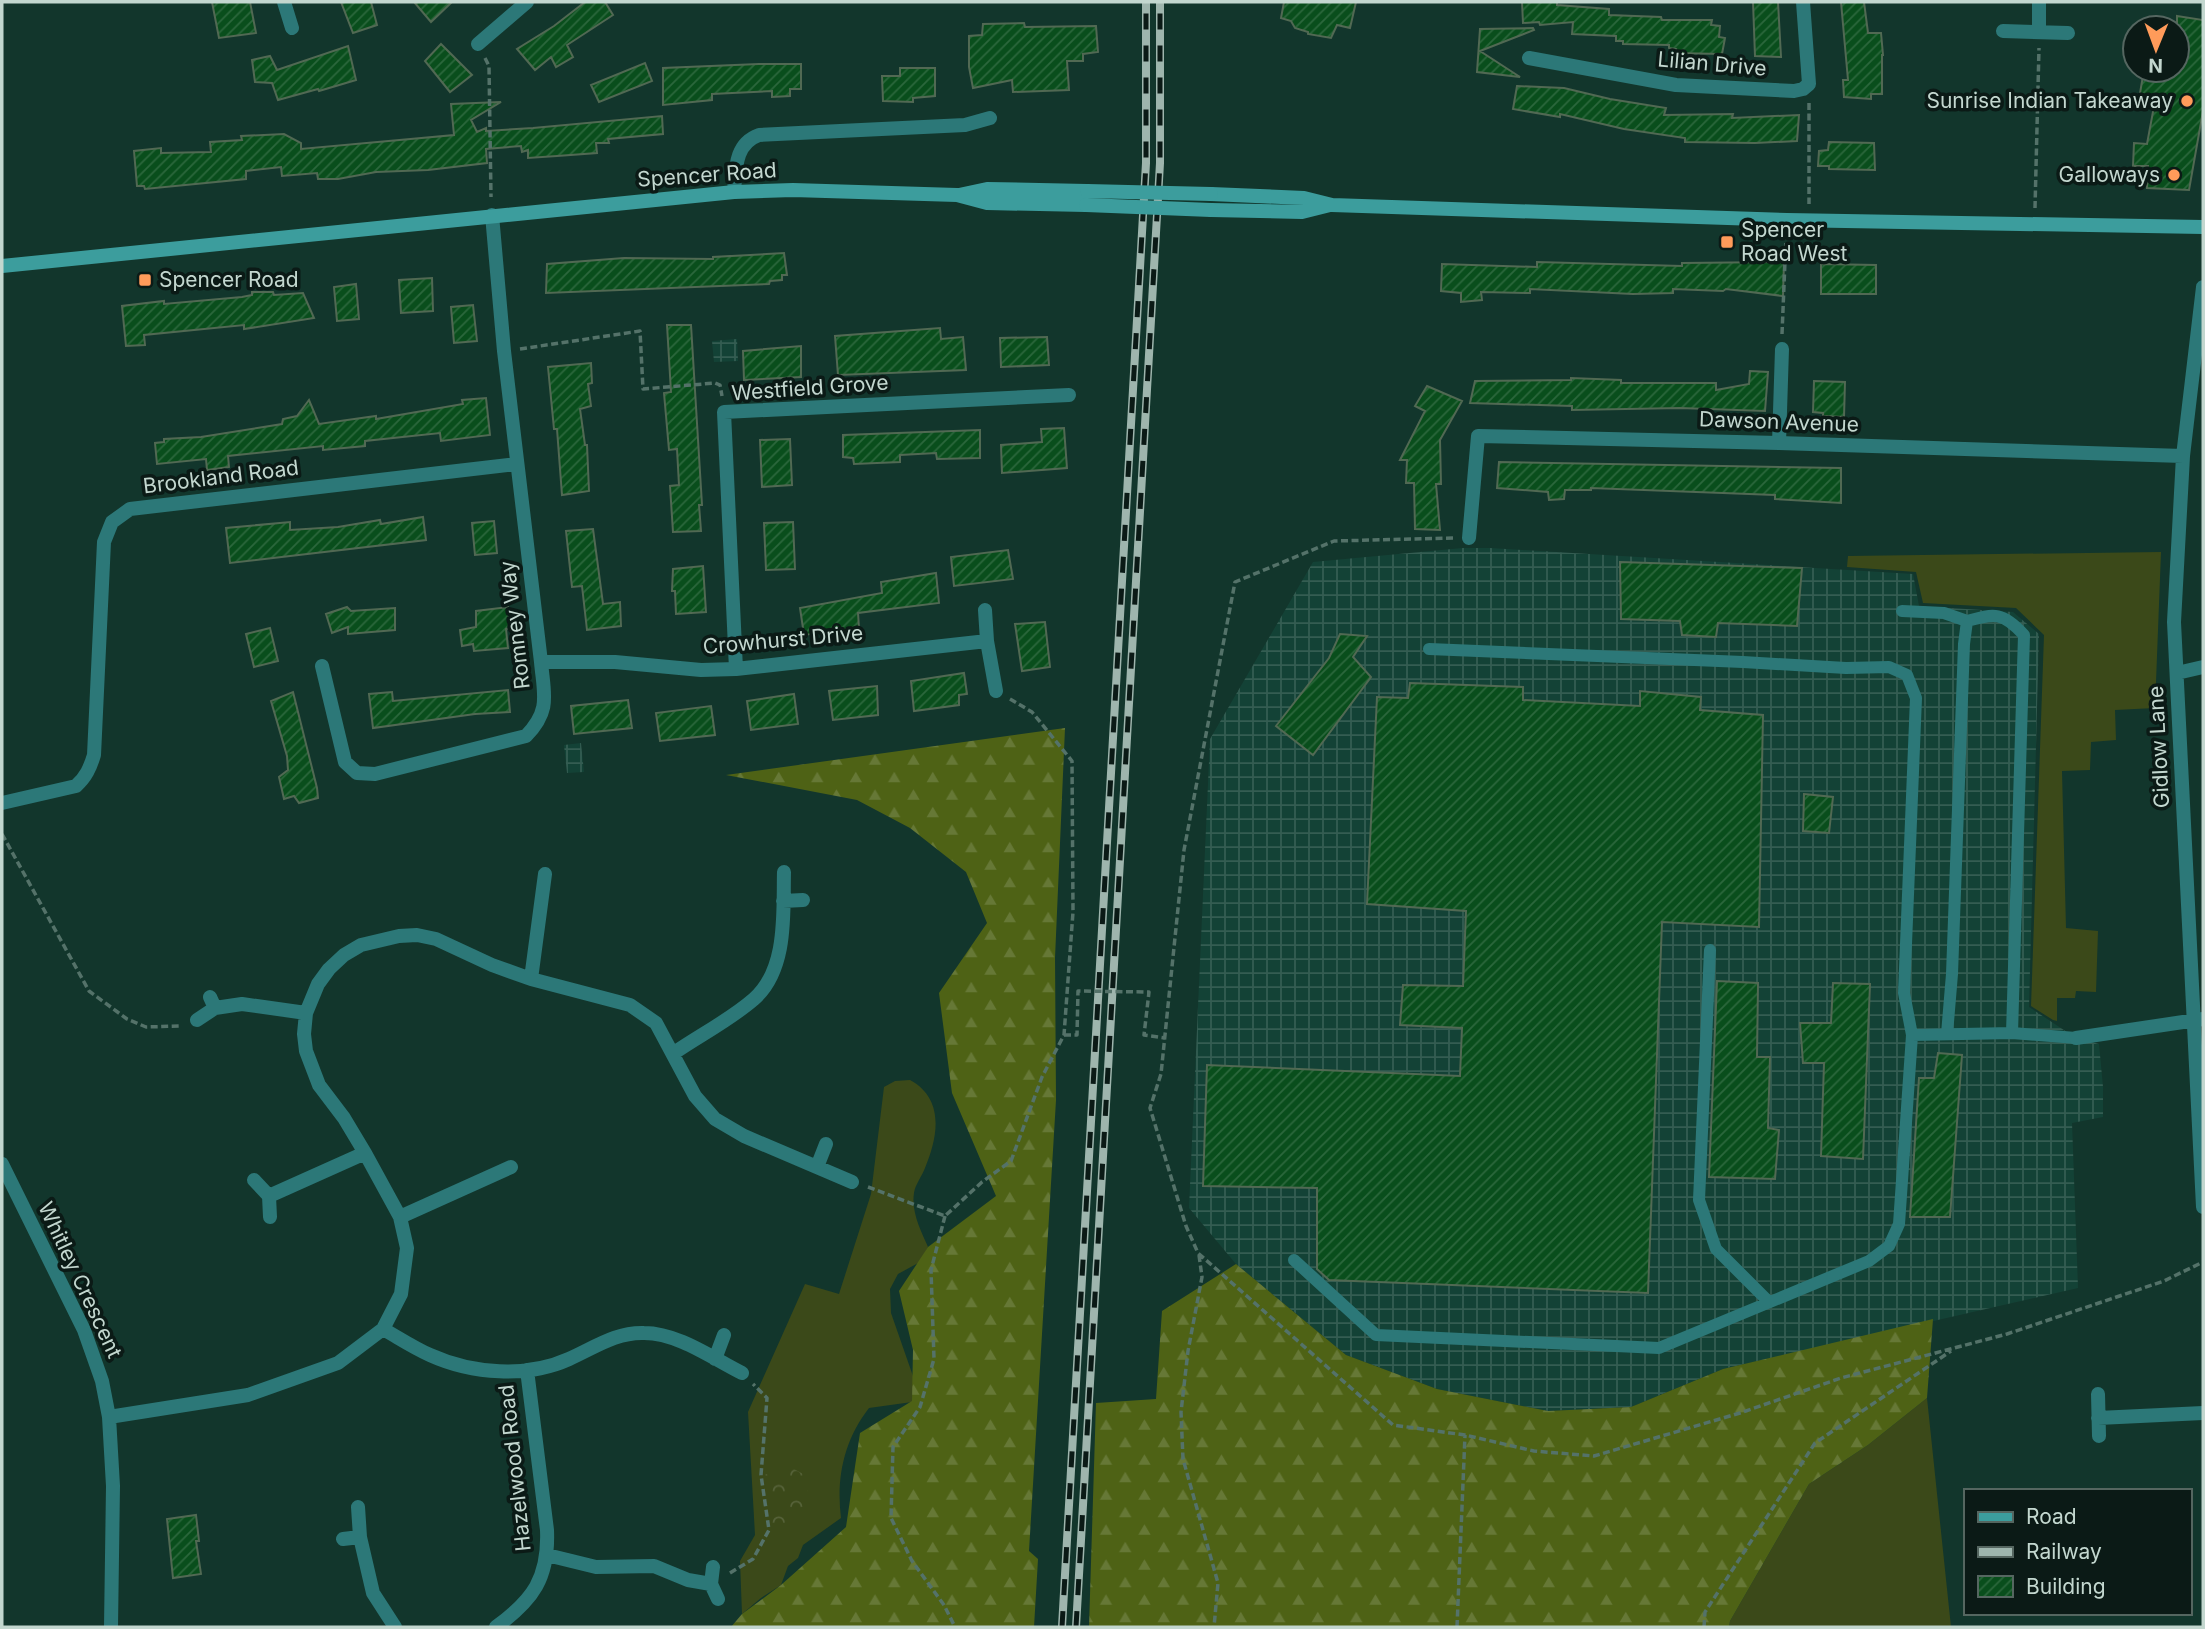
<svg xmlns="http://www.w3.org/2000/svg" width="2205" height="1629" viewBox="0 0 2205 1629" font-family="Inter,sans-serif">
<defs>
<pattern id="industrial-grid" width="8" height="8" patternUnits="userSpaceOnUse" patternTransform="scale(1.75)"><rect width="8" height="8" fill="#134236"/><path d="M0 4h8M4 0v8" fill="none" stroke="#345d52"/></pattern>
<pattern id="forest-firs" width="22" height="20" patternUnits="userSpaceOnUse" patternTransform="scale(1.75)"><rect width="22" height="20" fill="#4e6215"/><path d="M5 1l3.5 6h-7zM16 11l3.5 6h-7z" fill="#667836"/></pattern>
<pattern id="park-crowns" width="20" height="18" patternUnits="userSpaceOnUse" patternTransform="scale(1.75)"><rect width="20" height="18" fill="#3b4919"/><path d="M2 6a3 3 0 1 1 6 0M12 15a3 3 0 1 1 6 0" fill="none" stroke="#566239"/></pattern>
<pattern id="building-hatch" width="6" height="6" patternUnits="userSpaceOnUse" patternTransform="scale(1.75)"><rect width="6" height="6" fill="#094e1c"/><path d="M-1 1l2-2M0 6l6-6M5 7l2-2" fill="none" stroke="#2b673c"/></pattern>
</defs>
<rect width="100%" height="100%" fill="#12362c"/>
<path fill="url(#industrial-grid)" d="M737,339L738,361L714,362L712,341Z
M1463,548H1490L1913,574L1919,606L2013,612L2039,634L2029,1007L2076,1038L2099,1044L2103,1087V1117L2072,1123L2078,1288L1723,1369L1631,1407L1548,1411L1437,1389L1346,1355L1236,1264L1189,1208L1210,739L1313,562Z
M581,743L584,772L567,773L564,745Z"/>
<path fill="#3b4919" d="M2161,552L2155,708L2115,710L2116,740L2091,742L2090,770L2062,771L2066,928L2098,931L2096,992L2076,991L2075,998H2057V1021L2053,1020L2031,1006L2044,635L2016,608L1923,603L1916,572L1847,567L1848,556Z
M910,1080C945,1099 938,1137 925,1168C922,1176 915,1185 914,1193C911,1212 921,1231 928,1247L920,1262L898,1274L890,1289L891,1313L914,1379L912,1402L869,1408C844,1440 836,1478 841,1518L803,1545L798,1558L788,1566L781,1585L761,1598L742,1614L740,1561L755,1535L748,1412L805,1284L839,1294L871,1194L884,1087L895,1081Z
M1927,1398L1951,1627H1729L1730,1621L1809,1484L1868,1445Z"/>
<path fill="url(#forest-firs)" d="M1065,728L1055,958L1056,1100L1029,1551L1038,1559L1034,1627H731L742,1614L781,1585L846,1527L860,1433L912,1401L913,1350L899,1291L928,1247L996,1196L952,1093L939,993L987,923L966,872L910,828L857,800L726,775Z
M1236,1264L1346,1355L1437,1389L1548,1411L1631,1407L1723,1369L1933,1319L1927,1398L1868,1445L1809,1484L1730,1621L1729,1627H1089L1096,1403L1156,1399L1162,1311Z"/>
<path fill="url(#park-crowns)" d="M794,1469L803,1474C809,1493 811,1507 806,1526L799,1530L771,1527L763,1475Z"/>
<path fill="url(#building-hatch)" stroke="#516953" stroke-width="2" d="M212,2H250L256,33L219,38Z
M341,2H371L377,25L353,33Z
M414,2H452L431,22Z
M585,2H605L613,15L567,45L573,57L556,67L551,57L535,70L517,49L554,26Z
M1284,2H1356L1350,28L1337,25L1331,38L1308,34V32L1295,28L1291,21L1281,18Z
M1522,2H1557V5L1609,9V15L1661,17L1662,20H1712L1711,25L1720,26L1719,37L1725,38L1722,54L1675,53L1676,49L1669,48V45L1623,44V41H1616V36L1572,34L1573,22L1540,25L1539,22L1523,23Z
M1753,2H1778L1781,57L1755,56Z
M1841,2H1864L1868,33H1881L1883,55H1882V94H1871V99L1844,97L1843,80H1848Z
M2177,16L2203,20V111L2189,190L2147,188L2148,166H2133L2134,143L2147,144L2155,101L2139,99L2144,70H2177Z
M1024,23L1025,27L1096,26L1098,52L1083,54V61H1067L1069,90L1013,92L1012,80L973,88L969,67V36L982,35L983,24Z
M1533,28L1534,30L1480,51L1520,77L1477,72L1480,29Z
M441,44L472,75L450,92L425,61Z
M348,46L356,80L319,91L318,89L278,100L272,83L255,82L252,60L270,56L277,70Z
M645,63L652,81L599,102L591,85Z
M759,64H801V89H790V96L772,97V91L712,94V100L663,105V68Z
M900,68H935V96L913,98V102L883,101L882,76H900Z
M1517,86L1564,88L1610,99L1666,108L1664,115L1733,114L1732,118L1799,115L1797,141L1755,143L1685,142V138L1624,129L1560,114V117L1513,109Z
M501,102L471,120L477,132L486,128V131L533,128L662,116L663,134L608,139L609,143H596L597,153L557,156L528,158V150L522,152L521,146L486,149L487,163L428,170L376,172L338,179H318L317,173L282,176L281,167L246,171V179L145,189L144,186H137L134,151L161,148V153L211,152L210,142L242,140L241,136L284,134L301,143V149L454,135L451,104Z
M1829,142L1874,143L1875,170L1829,169V166H1818L1819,151L1828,150Z
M784,253L787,275H782V280L770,281L769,284L546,293L547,264L624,258L713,259V257Z
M1537,262L1682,266V263L1784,262L1783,296L1726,289L1723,291L1673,289V293L1633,294L1530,289V293L1481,292L1482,300L1461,302V293L1441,291L1442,264L1537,267Z
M1821,264L1876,265V294H1821Z
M432,278L433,311L401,313L399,280Z
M356,284L359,319L337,321L334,287Z
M252,292H273L274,295L303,293L314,318L244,329V325L144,335L145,345L126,346L122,306L164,301V304L242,297L252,295Z
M473,305L477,341L454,343L451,307Z
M667,325H691L702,505H699L701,531L673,532L670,486L679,485L677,449L669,450L664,393L671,392Z
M940,328L941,339L963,337L966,370L838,375L835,336Z
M1047,337L1049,365L1001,367L1000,338Z
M801,346V377L744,380L743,351Z
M591,363L592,383L588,384L591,406L580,409L585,445H587L589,491L562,495L557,429H554L548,367Z
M1750,371L1768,372L1765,411L1680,408L1572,410V406L1470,403L1475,381L1571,380V378L1621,380V383H1716V390L1749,384Z
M1814,381L1845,382L1844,417L1823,416V413L1813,412Z
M1427,386L1462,401L1440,440L1441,484H1436L1440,530L1415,529L1414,483H1406L1407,460H1400L1425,411L1415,406Z
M486,398L490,435L441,441L440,433L365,441V446L323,450V446L228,456L229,467L207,470L206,459L157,464L155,443L164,442V439L201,437L282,424L283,419L297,416L309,400L319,424L376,416V419L463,404L462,400Z
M1064,428L1067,468L1002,473L1001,445L1042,442L1041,429Z
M980,430V458L937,459L936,453L900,455V462L854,464L853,458L843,457V435Z
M790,439L792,485L762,487L760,440Z
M1499,462L1841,468V503L1775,499V495L1591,488V490H1565L1564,499L1549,500L1548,492L1497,488Z
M423,517L426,540L230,563L226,528L290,522V530L338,527L380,520L381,524Z
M494,521L497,553L475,555L472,523Z
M793,522L795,569L766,570L764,523Z
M593,529L603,604L620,602L621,626L587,630L582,586L572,587L566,531Z
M1008,550L1013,579L954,586L951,557Z
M1620,562L1802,568L1797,626L1718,623L1716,637L1682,635L1680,621L1621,619Z
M703,566L706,612L676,614L675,591H672L673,569Z
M936,573L939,603L858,613L859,628L804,635L800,608L882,593L881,582Z
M347,607L351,611L395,608V630L348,634V627L332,633L326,614Z
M508,607L510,628L506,629L508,648L474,651L473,644L462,646L460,630L476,627V611Z
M1045,622L1050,667L1022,671L1015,624Z
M270,628L278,661L254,667L246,634Z
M1340,634L1367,636L1353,657L1371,677L1313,755L1276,726L1329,658Z
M964,673L967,694L959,695V705L914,711L911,681Z
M1410,683L1523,687V700L1640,706V691L1701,697L1700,710L1763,715L1759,927L1662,922L1648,1293L1329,1280L1317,1269V1188L1203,1186L1207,1065L1460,1076L1462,1028L1400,1025L1403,985L1463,986L1466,911L1367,904L1377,697L1408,698Z
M877,686L878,715L833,720L829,691Z
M508,690L510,712L475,714L373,728L369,694L392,692L393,701Z
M293,692L317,788L318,798L299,803L294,796L284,799L279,777L288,770L287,756L271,701Z
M794,694L798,724L751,730L747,701Z
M628,700L632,728L574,734L571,706Z
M711,706L715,735L660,741L656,713Z
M1804,794L1833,797L1829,833L1803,831Z
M1717,981L1758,983L1757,1057H1770L1768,1128L1779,1130L1775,1179L1709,1177Z
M1833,983L1870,984L1863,1159L1821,1156L1824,1063H1803L1800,1023H1831Z
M1938,1053L1962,1055L1950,1217H1910L1919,1078H1934Z
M196,1515L199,1541H196L201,1574L173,1578L167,1519Z"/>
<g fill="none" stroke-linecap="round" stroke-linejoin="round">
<path stroke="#547269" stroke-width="3.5" stroke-dasharray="7 3.5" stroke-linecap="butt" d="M485,58L489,66L491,197
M1809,103V204
M2035,208L2039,48
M1782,334L1786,237
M520,349L640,331L643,389L715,383L720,385L722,396
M1453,538L1334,541L1235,582L1184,850L1161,1074L1150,1108L1186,1226L1198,1253L1393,1425L1465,1435L1534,1451L1594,1456L1740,1413L1841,1378L2007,1334L2164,1281L2203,1262
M2,834L89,991L127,1019L146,1027L180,1026
M868,1187L945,1216L982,1182L1011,1161L1042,1077L1064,1035L1073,912L1072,761L1032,712L1010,699
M945,1216L931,1270L934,1359L920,1407L893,1447L891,1518L912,1561L944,1605L955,1627
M1199,1255L1202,1277L1188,1351L1181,1412L1183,1459L1218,1583L1214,1627
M730,1573L753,1559L769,1530L761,1475L767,1398L753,1384
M1457,1627L1465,1435
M1704,1627L1705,1612L1815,1443L1951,1351"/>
<path stroke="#2c7878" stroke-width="12" d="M1902,611L1944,613L1967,621
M1429,649L1743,662L1846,668L1889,667L1907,675L1916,698L1904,993L1912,1035
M1710,950L1699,1200L1716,1249L1769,1302
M1947,1034L1952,974L1964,644L1967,621C1995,613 2003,612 2024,635L2012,1033
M1294,1260L1376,1335L1659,1348L1869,1261L1889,1246L1899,1224L1912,1035L2012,1033L2076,1038"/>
<path stroke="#2c7878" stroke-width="14" d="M284,2L292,28
M2039,2V32
M2003,31L2068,33
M478,44L527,2
M1529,58L1676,85L1794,91L1803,89L1809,84L1803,2
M734,192C736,170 734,144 759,135L965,125L990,118
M2203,287L2183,456L2174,622L2203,1207
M1779,443L1782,349
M1469,538L1478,436L1779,443L2183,456
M985,610L987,641
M541,662H615L701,670L736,669L987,641L996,691
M322,666L345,762L357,773L375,774L526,736C551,710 544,695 541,662L504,351L492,215
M736,669L724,412L1069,395
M2177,673L2203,667
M2,803L76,786C86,777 90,768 94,755L104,542L112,522L130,509L517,464
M783,901L803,900
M531,979L545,874
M215,1008L242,1004L306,1013
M197,1020L215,1008L210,997
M2076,1038L2203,1019
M674,1053C700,1035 730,1020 754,999C788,969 783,912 784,872
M2,1164L84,1330L102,1381L109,1417L113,1486L111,1627
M817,1167L826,1144
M254,1180L269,1196L270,1217
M269,1196L365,1153
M400,1217L511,1167
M383,1329C399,1338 414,1348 430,1355C472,1374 527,1378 569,1359C594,1348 616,1332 644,1333C678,1333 712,1358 742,1373
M715,1359L724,1335
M2098,1394L2099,1436
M109,1417L248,1395L338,1363L383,1329L401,1294L407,1248L400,1217L365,1153L344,1118L319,1085L306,1051L304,1034L306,1013L318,984L329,969L344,955L361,945L399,936L417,935L436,939L492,965L531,979L630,1005L656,1023L695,1096L715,1119L744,1136L852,1182
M2098,1418L2203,1413
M360,1537L373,1593L395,1627
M343,1539L360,1537L358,1507
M547,1555L596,1567L654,1566L688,1580L711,1584
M713,1567L711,1584L718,1599
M496,1627C533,1600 549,1578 547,1530L527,1370"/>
<path stroke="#3c9d9d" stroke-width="14" d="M1211,194L1304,198L1332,205L1787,220L2203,227
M959,195L987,189L1087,191
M1211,210L1302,212L1330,205
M2,266L734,192L793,190L957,195L987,203L1086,205"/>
<defs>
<path id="rail" d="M1062,1627L1146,163V2
M1076,1627L1160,163V2"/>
</defs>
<use href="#rail" stroke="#9eb5ad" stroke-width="8"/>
<use href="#rail" stroke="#0b1a16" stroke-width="5" stroke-dasharray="16" stroke-linecap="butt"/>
<path stroke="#547269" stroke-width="3.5" stroke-dasharray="7 3.5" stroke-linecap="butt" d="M1064,1035H1077L1078,991L1149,992L1144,1035L1165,1038"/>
<path stroke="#3c9d9d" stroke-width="14" d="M1087,191L1211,194
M1086,205L1211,210"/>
</g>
<g fill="#ff9b5a" stroke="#0b1a16" stroke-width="2.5">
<circle cx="2187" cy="101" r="7"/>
<circle cx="2174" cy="175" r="7"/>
<rect x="1720" y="235" width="14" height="14" rx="3.5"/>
<rect x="138" y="273" width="14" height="14" rx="3.5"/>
</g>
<g text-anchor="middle" stroke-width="7" stroke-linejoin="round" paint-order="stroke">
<g font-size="21" fill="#c3d7cf" stroke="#0b1a16">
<text transform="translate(1712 64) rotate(5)" y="7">Lilian Drive</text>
<text transform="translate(707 175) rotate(-4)" y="7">Spencer Road</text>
<text transform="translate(810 388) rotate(-4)" y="7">Westfield Grove</text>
<text transform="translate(1779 422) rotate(2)" y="7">Dawson Avenue</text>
<text transform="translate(221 477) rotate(-7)" y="7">Brookland Road</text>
<text transform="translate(515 625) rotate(-97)" y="7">Romney Way</text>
<text transform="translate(783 640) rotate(-5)" y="7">Crowhurst Drive</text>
<text transform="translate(2159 747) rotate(-93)" y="7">Gidlow Lane</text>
<text transform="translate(80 1280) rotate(65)" y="7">Whitley Crescent</text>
<text transform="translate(515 1468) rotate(-96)" y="7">Hazelwood Road</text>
</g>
<g font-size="21" fill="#c3d7cf" stroke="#0b1a16" text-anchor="end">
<text x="2173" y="108">Sunrise Indian Takeaway</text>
<text x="2160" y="182">Galloways</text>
<text x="1741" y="237" text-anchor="start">Spencer<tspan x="1741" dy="24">Road West</tspan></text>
<text x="159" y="287" text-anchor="start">Spencer Road</text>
</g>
</g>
<rect width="2205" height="1629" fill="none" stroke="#c3d7cf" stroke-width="7"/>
<rect x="1964" y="1489" width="228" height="126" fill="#0b1a16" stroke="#556660" stroke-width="2"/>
<rect x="1978" y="1512" width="35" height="10" fill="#3c9d9d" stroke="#556660" stroke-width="2"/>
<text x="2026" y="1524" font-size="21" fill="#c3d7cf">Road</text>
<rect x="1978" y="1547" width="35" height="10" fill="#9eb5ad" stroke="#556660" stroke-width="2"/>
<text x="2026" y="1559" font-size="21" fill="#c3d7cf">Railway</text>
<rect x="1978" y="1576" width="35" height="21" fill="url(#building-hatch)" stroke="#556660" stroke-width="2"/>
<text x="2026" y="1594" font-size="21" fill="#c3d7cf">Building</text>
<g transform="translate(2156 49) rotate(181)"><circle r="33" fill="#0b1a16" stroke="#556660" stroke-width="2"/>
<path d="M0-5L12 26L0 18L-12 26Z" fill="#ff9b5a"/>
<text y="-10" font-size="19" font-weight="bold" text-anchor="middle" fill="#c3d7cf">N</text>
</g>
</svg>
